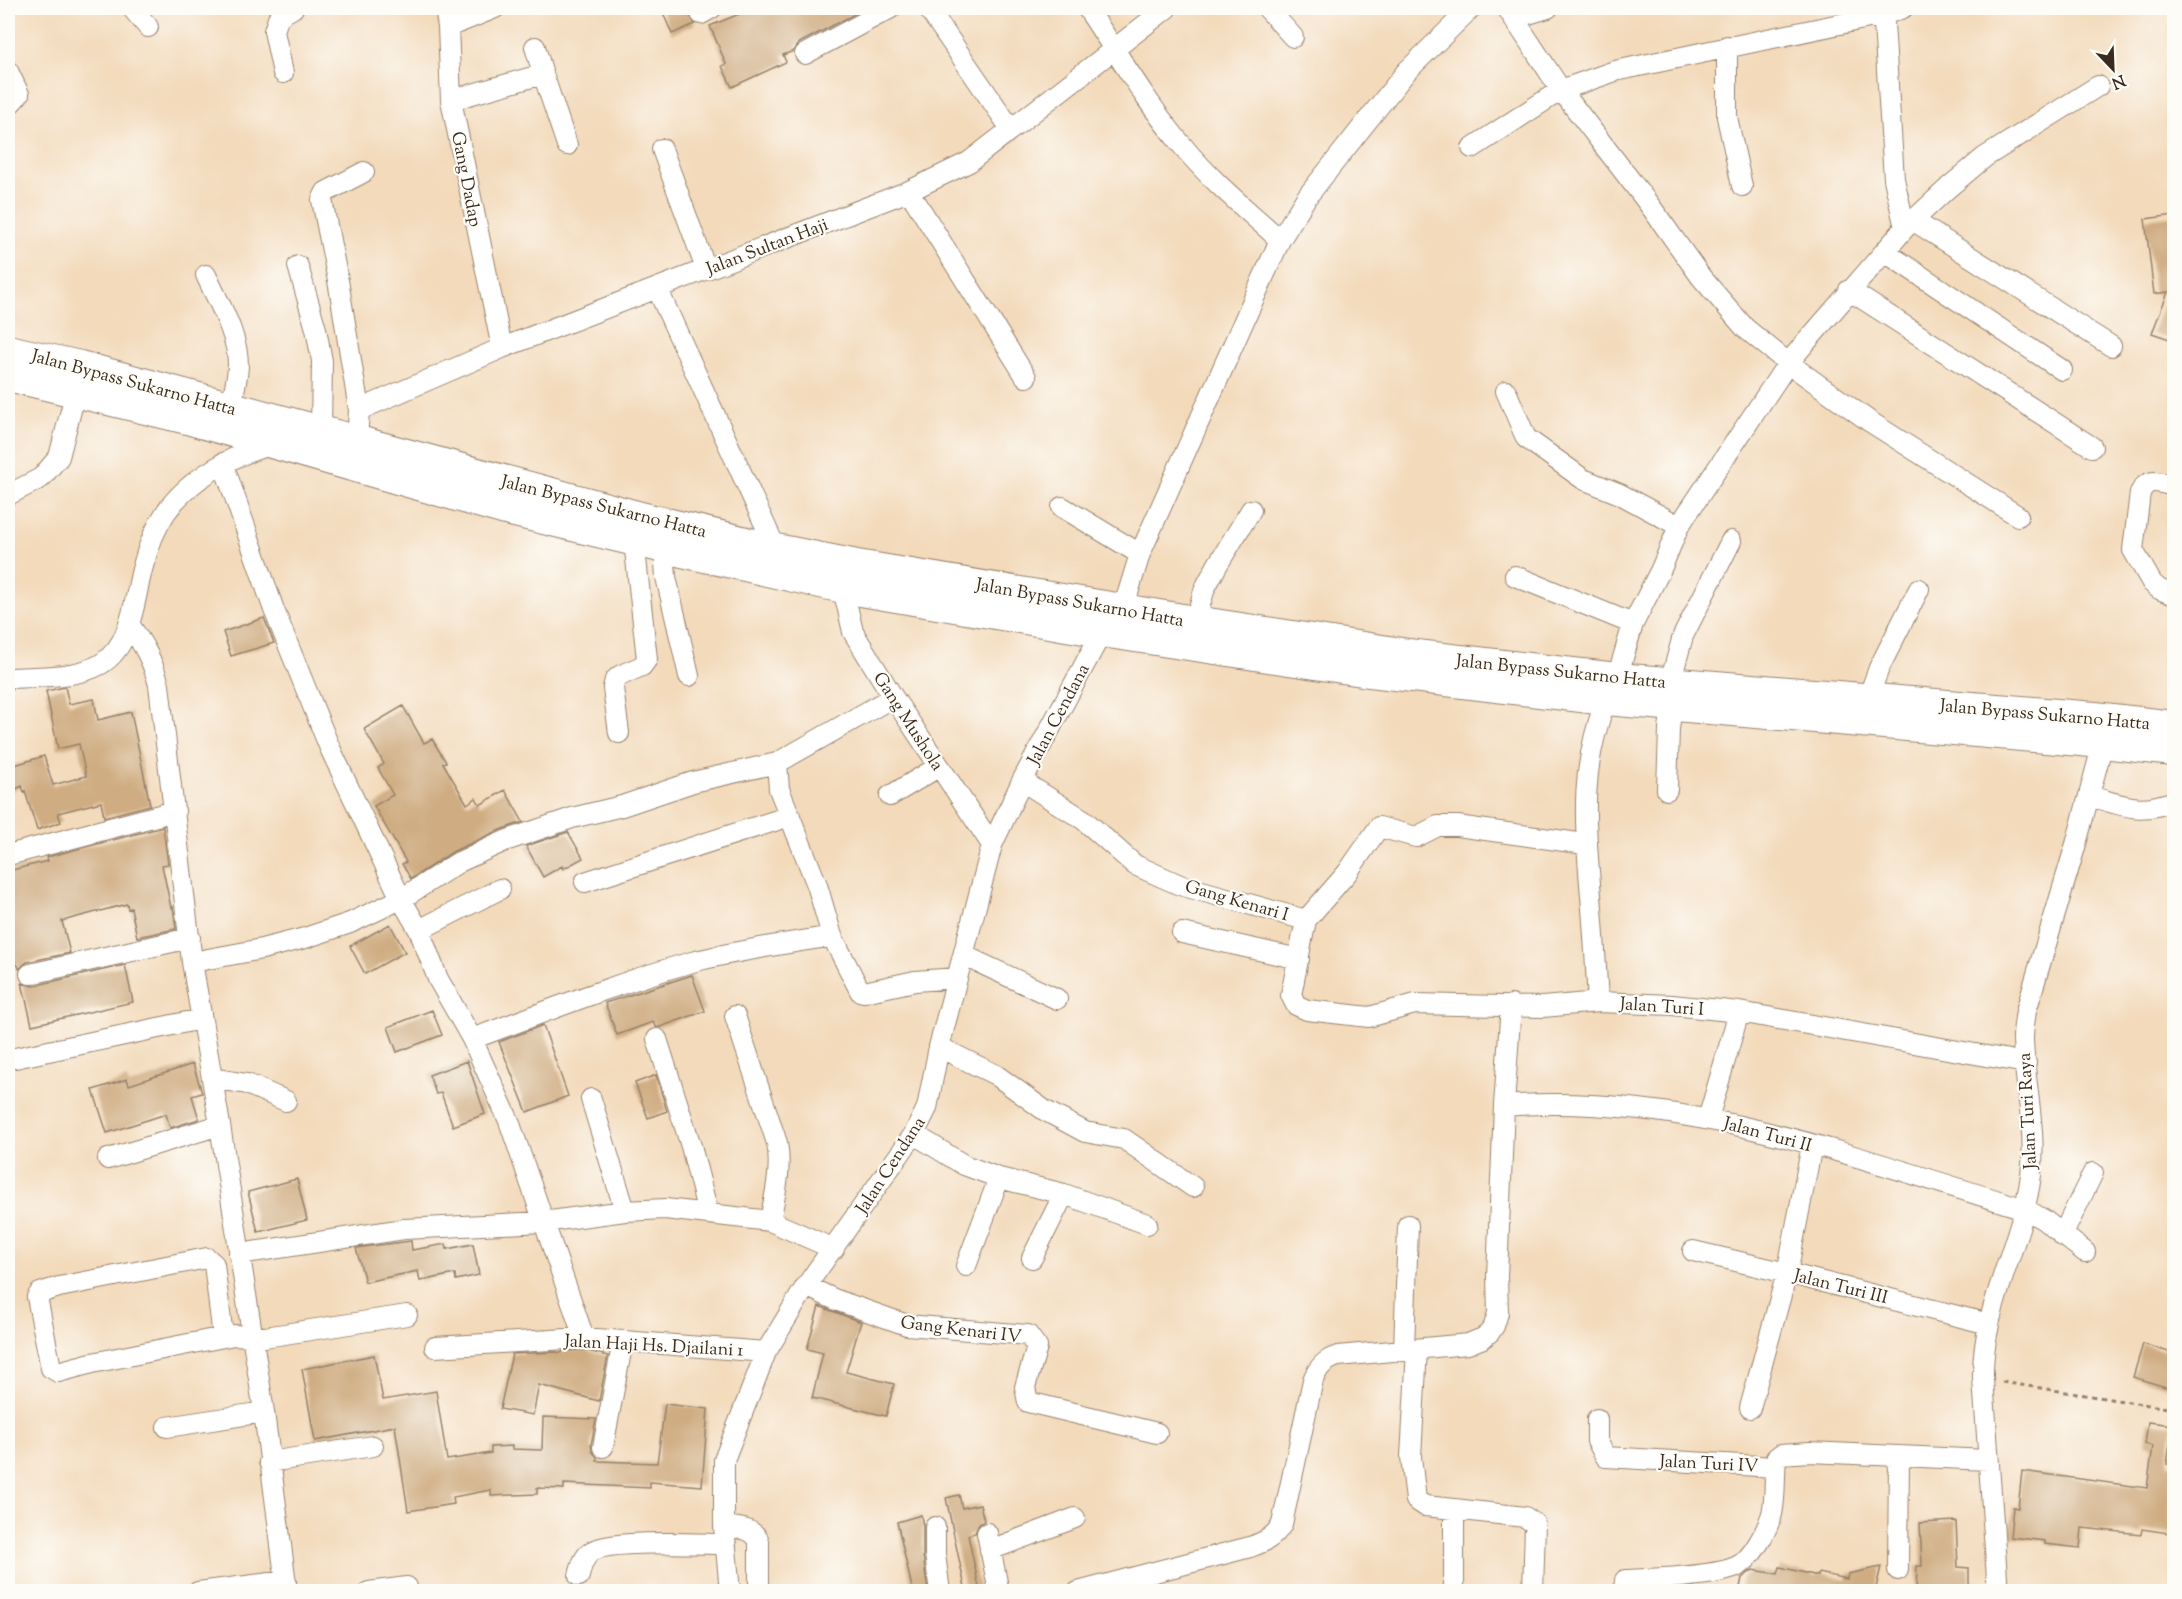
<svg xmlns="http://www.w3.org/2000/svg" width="2182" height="1599" viewBox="0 0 2182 1599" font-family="'Sorts Mill Goudy',serif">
<rect width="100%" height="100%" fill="#fdfcf7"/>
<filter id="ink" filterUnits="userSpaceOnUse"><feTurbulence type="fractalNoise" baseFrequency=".0167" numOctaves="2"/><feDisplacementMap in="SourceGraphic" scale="12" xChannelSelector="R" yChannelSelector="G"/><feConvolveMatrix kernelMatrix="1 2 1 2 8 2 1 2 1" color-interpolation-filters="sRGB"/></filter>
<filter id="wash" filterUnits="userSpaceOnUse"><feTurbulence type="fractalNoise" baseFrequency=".008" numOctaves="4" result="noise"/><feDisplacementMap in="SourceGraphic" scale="24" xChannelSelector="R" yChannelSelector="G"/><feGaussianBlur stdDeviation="1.35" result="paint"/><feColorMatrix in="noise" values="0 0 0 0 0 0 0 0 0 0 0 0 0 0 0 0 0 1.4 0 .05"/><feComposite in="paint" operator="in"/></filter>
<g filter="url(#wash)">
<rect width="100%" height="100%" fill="#f3dabb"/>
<g id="blocks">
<path fill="#cfac81" d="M661,8H691L689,14L695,24L672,34Z
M742,8H866L799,43L794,51L783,55L786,62L732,87L722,66L726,64L710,26L744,12Z
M2175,215V341L2152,333L2168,292L2154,294L2145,219Z
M264,618L274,643L231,656L223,632Z
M65,687L69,704L94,699L98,720L131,712L150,805L104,817L101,802L58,813L61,822L37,830L25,791L24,792L22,786L8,793V767L44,756L53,785L86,776L79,744L58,749L46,691Z
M403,706L424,743L432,739L446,762L443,763L467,804L476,798L480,805L505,790L523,822L500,830L454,851L411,879L402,864L406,862L374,806L393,795L378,768L384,764L364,729Z
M163,827L168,864L162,865L171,908L173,907L176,929L137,937L131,908L128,909L127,904L62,921L70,953L27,962L19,969L18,965H16L8,932V871L48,861L47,857Z
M568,832L583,858L563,869L562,866L543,877L526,846Z
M390,924L405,952L365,974L350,946Z
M125,965L133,1002L32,1025L22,983L33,986Z
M692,975L705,1011L660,1027H656L653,1022L617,1035L605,1003Z
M432,1010L442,1035L397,1052L388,1027Z
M543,1025L568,1096L527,1112L499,1042Z
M467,1061L485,1114L453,1126L441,1093L436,1094L429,1075Z
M193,1064L202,1093L192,1096L199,1119L170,1128L166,1114L107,1133L93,1090L127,1079L129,1085Z
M656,1075L667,1111L648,1118L635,1083Z
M297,1179L307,1220L258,1232L248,1192Z
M411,1241L412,1250L446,1244L447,1249L473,1244L479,1275L456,1280L455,1274L420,1281L418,1271L365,1282L356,1248Z
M819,1306L861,1322L846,1372L894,1384L886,1416L812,1398L823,1353L807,1349Z
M2143,1344L2175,1354V1390L2133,1377Z
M584,1350L608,1356L599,1401L539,1385L533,1415L500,1409L512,1354L555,1352L562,1353L563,1351Z
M374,1355L383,1400L436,1391L447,1460L491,1453V1447L512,1446V1449L542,1450L543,1417L596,1419L591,1445L592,1451L597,1457V1461L657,1463L665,1404L708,1409L702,1486L650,1482V1488L564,1484V1489L537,1488V1494L491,1496V1490L453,1497L454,1504L408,1511L395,1426L315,1441L302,1369Z
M2148,1422L2173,1425L2167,1464L2175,1465V1534L2142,1529L2141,1534L2082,1528L2080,1548L2045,1544V1541L2010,1537L2013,1507L2018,1508L2022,1471L2147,1488L2153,1446L2145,1444Z
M959,1495L962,1508L980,1504L984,1521L979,1524L975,1533L968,1535L980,1592H966L946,1498Z
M921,1515L923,1526V1555L928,1592H913L897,1522Z
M1956,1521L1958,1567L1969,1568V1592H1916L1917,1566H1922L1920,1523Z
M1780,1567L1818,1576L1819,1573L1847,1579L1848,1574L1881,1567L1875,1592H1739L1742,1578L1753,1570L1778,1574Z"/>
</g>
</g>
<g filter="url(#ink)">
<use href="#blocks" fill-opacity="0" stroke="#97826c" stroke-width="1.5"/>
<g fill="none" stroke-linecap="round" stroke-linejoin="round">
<defs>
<path id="minor" d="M132,8L148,27
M445,8L448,27L451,100L502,348
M928,8L1011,129
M1087,8C1118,54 1146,102 1181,144C1210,180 1246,209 1280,240
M1267,8L1293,37
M1507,8L1561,90L1651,207L1701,277L1745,328L1788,363L1869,421L2018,516
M1883,8L1894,179L1905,228
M701,14L712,8
M1515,18L1548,8
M448,27L495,8
M1727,46V117L1742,186
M535,47L543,74
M805,54L891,8
M8,71L19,94L8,106
M283,73L274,31L279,16L293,8
M451,100L543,74L567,145
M1472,148L1561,90L1615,71L1883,15L1903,8
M662,149L706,269
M909,191L1026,377
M1914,221L2111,346
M1885,252L2062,370
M298,266L316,329L322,361L321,432
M206,275C218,302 238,334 238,365C238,378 233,393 231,407
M657,288L776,549
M1849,290L2092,447
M1506,391L1526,438L1583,479L1620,494L1679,526
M359,410L339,286L322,200L326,192L364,172
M357,441L359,410L502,348L909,191L969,162L1167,8
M223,463L274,610L329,746L401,899L419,930L438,979L472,1039L509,1121L584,1338
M2174,486C2159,483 2148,476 2140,493L2133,550L2152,583L2159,589L2174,595
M8,495L41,478L59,457L76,391
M1062,507L1140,554
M664,548L666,577L689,676
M1515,576L1633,624
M843,588L853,632L893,697L992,845
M1123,609L1140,554L1280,240L1306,198L1406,72L1471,8
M1195,621L1205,588L1218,564L1251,510
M129,624C143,644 153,661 159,685L192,962L220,1125L264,1412L287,1592
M8,678C38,676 74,679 101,664C133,644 134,598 143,566C148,547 155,528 166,512C189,479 235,453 272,445
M1617,678L1633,624L1661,569L1679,526L1788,363L1905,228L1949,187L1985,157L2098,86
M1670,683L1683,636L1731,541
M1868,698L1879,668L1919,589
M619,733L613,688L615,680L621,675L642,666L647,659L634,541L635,531
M777,763L779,789L817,885L832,936L860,991L864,992L915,981L957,978
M1022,781L1084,820L1135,865L1180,885L1306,920L1291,995L1296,1005L1307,1010L1369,1017L1415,1004L1543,1007L1598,1002L1672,1005L1739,1012L2026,1063
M1667,790L1669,729L1672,706
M890,796L938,767
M2090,796C2124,806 2139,814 2174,801
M8,855L175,811
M585,882L790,816
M1306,920L1347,873L1379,827L1416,837L1438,826H1457L1585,844
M419,930L500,889
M1182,933L1299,959
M965,956L1057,999
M192,962L262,949L305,938L350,923L401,899L459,862L505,841L572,818L622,806L693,782L777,763L893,697
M30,974L190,938
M1598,1002C1596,967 1594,931 1591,896C1585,821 1579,772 1606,700
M735,1016L777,1143C782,1169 775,1195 770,1221
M472,1039C545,1012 617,983 692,962C738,950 786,944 832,936
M657,1039L691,1146L708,1213
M939,1047L996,1075L1044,1110L1085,1132L1124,1139L1193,1187
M15,1058L201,1019
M212,1078L247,1084L286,1101
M591,1099L625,1211
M1504,1106C1683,1091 1856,1158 2025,1209L2044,1220L2085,1252
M1708,1119L1739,1012
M914,1134L964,1165L999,1178L1064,1194L1147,1224
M108,1159L220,1125
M2062,1236L2093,1173
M1693,1251L1787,1273L1989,1324
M239,1254L404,1229L543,1222L625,1211L665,1209L770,1221L834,1249
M1032,1258L1064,1194
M966,1266L999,1178
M806,1286L836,1300L907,1325L1028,1335L1037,1347L1025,1387L1028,1402L1157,1433
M223,1337L214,1264L207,1258L59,1287L40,1293L37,1297L51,1368L58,1372L92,1363L234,1335L265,1337L407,1315
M435,1347L584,1338L766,1352
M1417,1349L1411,1457L1416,1500L1425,1506L1454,1509V1592
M1404,1351L1408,1225
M1750,1408L1787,1273L1812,1145
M1597,1419V1441L1606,1457L1775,1467
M167,1427L264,1412
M603,1447L623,1341
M269,1462L373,1446
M1454,1509L1525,1517L1535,1524L1533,1592
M724,1526C738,1528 755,1528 759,1542V1592
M935,1527V1554L940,1592
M987,1533L999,1592
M990,1550L1075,1518
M1898,1570L1899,1456
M579,1576C581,1568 583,1557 591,1552C607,1539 701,1544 726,1544
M198,1592L286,1581
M369,1592L407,1587
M730,1592L724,1526V1460L766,1352L806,1286L914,1134L927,1108L939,1047L992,845L1022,781L1102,632
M1078,1592L1250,1547C1264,1542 1274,1538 1282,1524L1313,1380C1318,1367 1325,1360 1338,1356L1468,1344L1483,1338L1490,1332L1494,1326L1498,1313L1497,1276L1504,1106L1511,1005
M1624,1592L1625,1580C1653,1579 1712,1577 1736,1567C1752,1560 1767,1530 1772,1514C1776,1496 1774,1476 1776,1458L1781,1454L1809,1452L1988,1460
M1998,1592L1983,1379C1981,1308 2022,1245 2031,1175C2037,1129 2024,1084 2023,1038C2023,1029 2025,1019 2026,1011L2076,844L2103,743"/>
<path id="highway" d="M8,350L80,366L637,516L776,549L857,565L1195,621L1408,654L1617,678L2095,717L2174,726
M8,376L191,420L506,510L664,548L843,588L1102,632L1362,671L1606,700L2103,743L2174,751"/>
</defs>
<use href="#minor" stroke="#97826c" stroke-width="22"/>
<use href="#highway" stroke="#97826c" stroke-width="32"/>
<path stroke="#97826c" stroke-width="3" stroke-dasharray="4.5 4.5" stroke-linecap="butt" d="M2002,1382L2174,1409"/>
<use href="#minor" stroke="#fff" stroke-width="20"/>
<use href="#highway" stroke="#fff" stroke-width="30"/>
</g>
</g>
<g text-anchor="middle" stroke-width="4.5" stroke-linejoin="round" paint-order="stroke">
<g font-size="18" fill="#3b2a1e" stroke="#fdfcf7">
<text transform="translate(467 179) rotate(79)" y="6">Gang Dadap</text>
<text transform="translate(767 246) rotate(-21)" y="6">Jalan Sultan Haji</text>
<text transform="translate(134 382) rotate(15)" y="6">Jalan Bypass Sukarno Hatta</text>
<text transform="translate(604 506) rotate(14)" y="6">Jalan Bypass Sukarno Hatta</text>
<text transform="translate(1080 602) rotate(10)" y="6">Jalan Bypass Sukarno Hatta</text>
<text transform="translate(1561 671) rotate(6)" y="6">Jalan Bypass Sukarno Hatta</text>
<text transform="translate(1058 714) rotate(-62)" y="6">Jalan Cendana</text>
<text transform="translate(2045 714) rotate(5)" y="6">Jalan Bypass Sukarno Hatta</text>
<text transform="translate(909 721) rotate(57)" y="6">Gang Mushola</text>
<text transform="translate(1237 900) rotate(16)" y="6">Gang Kenari I</text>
<text transform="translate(1662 1006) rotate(4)" y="6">Jalan Turi I</text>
<text transform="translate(2027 1111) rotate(-93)" y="6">Jalan Turi Raya</text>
<text transform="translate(1768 1134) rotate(15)" y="6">Jalan Turi II</text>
<text transform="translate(890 1165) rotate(-57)" y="6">Jalan Cendana</text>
<text transform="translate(1841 1286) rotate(14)" y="6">Jalan Turi III</text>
<text transform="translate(961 1329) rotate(7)" y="6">Gang Kenari IV</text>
<text transform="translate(654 1345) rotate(3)" y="6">Jalan Haji Hs. Djailani 1</text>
<text transform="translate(1709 1463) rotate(3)" y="6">Jalan Turi IV</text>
</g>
</g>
<rect width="2182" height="1599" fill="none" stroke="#fdfcf7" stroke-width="30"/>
<g transform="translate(2113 69) rotate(157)" stroke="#fdfcf7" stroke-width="4.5" paint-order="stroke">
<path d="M0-4.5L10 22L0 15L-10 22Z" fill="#3b2a1e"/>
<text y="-9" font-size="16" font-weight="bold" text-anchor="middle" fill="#3b2a1e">N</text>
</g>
</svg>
